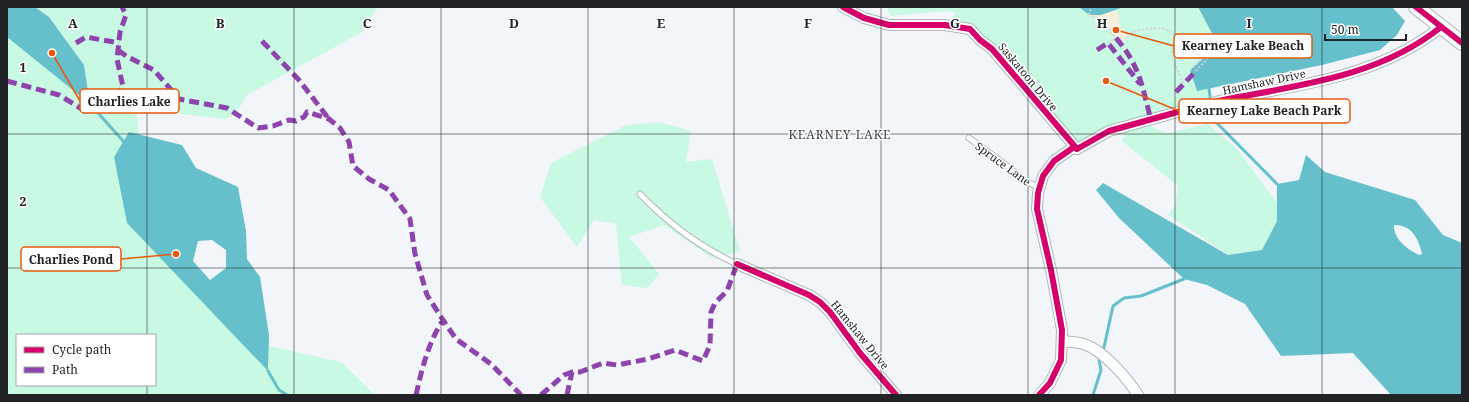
<svg xmlns="http://www.w3.org/2000/svg" width="1469" height="402" viewBox="0 0 1469 402" font-family="'Noto Serif',serif">
<rect width="100%" height="100%" fill="#f2f5f9"/>
<path fill="#c8f9e2" fill-rule="evenodd" d="M35,7H378L362,32L247,95L235,115L225,119L136,109L139,135L129,132L114,157L267,370L269,346L341,362L375,395H7V37L90,104L84,65L49,17ZM17,335H155V385H17Z
M887,7H1079L1089,15H1101L1124,7H1198L1214,37L1209,53L1200,61L1197,91L1209,89L1211,105L1137,124L1077,149L980,40L958,28L945,25L956,13L947,11L890,16Z
M659,122L691,131L686,162L712,159L740,251L712,258L664,225L629,237L659,274L647,288L622,285L616,224L594,220L577,247L540,197L551,163L626,125Z
M1145,124L1167,133L1208,124L1238,150L1277,203V221L1262,250L1229,255L1168,215L1175,206L1178,186L1122,141L1126,128Z"/>
<path fill="#f4f0dc" d="M1115,10L1119,15L1120,26L1127,34L1123,45L1099,18L1089,15H1101Z"/>
<path fill="#65c0cc" fill-rule="evenodd" d="M7,7H35L49,17L84,65L90,104L7,37Z
M1079,7H1124L1101,15H1089Z
M1198,7H1392L1405,21L1397,35L1380,50L1322,65L1197,91L1190,70L1209,53L1214,37Z
M129,132L182,145L196,168L238,187L246,231L247,259L260,277L269,335L268,371L127,223L114,157ZM212,240L226,250V268L210,280L193,261L198,241Z
M1306,155L1325,172L1415,200L1443,235L1462,243V395H1391L1353,353L1281,356L1245,304L1207,285L1184,279L1119,218L1096,190L1103,183L1228,255L1262,250L1277,221V184L1299,180ZM1394,225C1411,224 1419,239 1422,254L1419,255C1408,250 1393,239 1394,225Z"/>
<g fill="none" stroke-linecap="round" stroke-linejoin="round">
<path stroke="#65c0cc" stroke-width="3" d="M1209,89L1213,119L1277,184
M90,104L124,142
M1103,352L1113,306L1124,298L1141,296L1184,279
M268,371L279,390L287,395
M1093,395L1101,370L1099,360L1100,357"/>
<defs>
<path id="lane" d="M969,138L1010,168L1022,180L1039,187
M640,194C669,224 699,247 737,264"/>
<path id="street" d="M843,7L864,18L889,25H945L970,29L980,40L992,49L1077,149
M737,264L809,295L820,302L830,312L860,353L896,395
M1062,341C1069,342 1077,342 1084,344C1104,351 1127,378 1138,395
M1039,395L1050,383L1061,360L1062,330L1051,270L1037,209L1038,193L1043,176L1054,161L1074,147L1077,149L1109,131L1192,108L1194,111L1205,105L1223,100C1299,85 1379,77 1441,27"/>
<path id="secondary" d="M1416,7L1462,43"/>
</defs>
<use href="#lane" stroke="#b4b6b9" stroke-width="7"/>
<use href="#street" stroke="#b4b6b9" stroke-width="12"/>
<use href="#secondary" stroke="#b4b6b9" stroke-width="16"/>
<path stroke="#d2d3d5" stroke-width="2" stroke-dasharray="2 2" stroke-linecap="butt" d="M1089,15L1099,18L1116,38L1108,43
M1089,15L1091,7
M1127,34C1141,29 1169,22 1177,39L1172,51L1173,61L1184,84
M1190,70L1203,58
M1196,71L1209,57"/>
<use href="#lane" stroke="#fdfefe" stroke-width="5"/>
<use href="#street" stroke="#fdfefe" stroke-width="10"/>
<use href="#secondary" stroke="#fdfefe" stroke-width="14"/>
<path stroke="#8e44ad" stroke-width="5" stroke-dasharray="10 5" stroke-linecap="butt" d="M1116,38C1140,66 1142,86 1151,120
M262,41L299,80L329,119
M76,43L86,37L119,43
M118,50L126,56L154,70L179,99L227,108L258,128L273,126L289,120L296,121L304,117L307,112L329,119L340,128L349,142L353,166L369,179L389,190L410,219L415,254L427,295L443,320L456,339L491,364L521,395
M1097,50L1108,43L1140,84
M7,81L59,95L85,111L109,106L123,87L117,59L120,32L126,15L122,7
M1176,92L1196,71
M416,395C422,369 428,343 443,320
M541,395L564,375L572,372H580L603,363L617,365L648,359L675,350L703,361L710,345L711,312L715,303L727,291L737,264
M567,395L572,372"/>
<defs>
<path id="cycleway" d="M843,7L864,18L889,25H945L970,29L980,40L992,49L1077,149
M1416,7L1462,43
M737,264L809,295L820,302L830,312L860,353L896,395
M1039,395L1050,383L1061,360L1062,330L1051,270L1037,209L1038,193L1043,176L1054,161L1074,147L1077,149L1109,131L1192,108L1194,111L1205,105L1223,100C1299,85 1379,77 1441,27"/>
</defs>
<use href="#cycleway" stroke="#fff" stroke-width="8"/>
<use href="#cycleway" stroke="#d6006c" stroke-width="6"/>
</g>
<path fill="none" stroke="#212326" stroke-width="1" stroke-opacity="0.55" d="M147,7V335M294,7V395M441,7V395M588,7V395M734,7V395M881,7V395M1028,7V395M1175,7V395M1322,7V395M7,134H1462M7,268H1462M147,385V395"/>
<g text-anchor="middle" stroke-width="3" stroke-linejoin="round" paint-order="stroke">
<g font-size="11" fill="#212326" stroke="#fff">
<text transform="translate(1028 77) rotate(50)" y="4">Saskatoon Drive</text>
<text transform="translate(1264 82) rotate(-12)" y="4">Hamshaw Drive</text>
<text transform="translate(1003 164) rotate(36)" y="4">Spruce Lane</text>
<text transform="translate(860 335) rotate(51)" y="4">Hamshaw Drive</text>
</g>
<g font-size="12" letter-spacing="1" fill="#3c4146" stroke="#fff">
<text x="840" y="139">KEARNEY LAKE</text>
</g>
</g>
<g font-size="13" text-anchor="middle" font-weight="bold" fill="#212326" stroke="#fff" stroke-width="3" stroke-linejoin="round" paint-order="stroke">
<text x="73" y="28">A</text>
<text x="220" y="28">B</text>
<text x="367" y="28">C</text>
<text x="514" y="28">D</text>
<text x="661" y="28">E</text>
<text x="808" y="28">F</text>
<text x="955" y="28">G</text>
<text x="1102" y="28">H</text>
<text x="1249" y="28">I</text>
<text x="23" y="72">1</text>
<text x="23" y="206">2</text>
</g>
<path fill="none" stroke="#e8590c" stroke-width="1.5" d="M1116 30L1174 46M52 53L80 101M1106 81L1179 111M176 254L121 259"/>
<g fill="#e8590c" stroke="#fff" stroke-width="1.5">
<circle cx="1116" cy="30" r="4"/>
<circle cx="52" cy="53" r="4"/>
<circle cx="1106" cy="81" r="4"/>
<circle cx="176" cy="254" r="4"/>
</g>
<g fill="#fff" stroke="#e8590c" stroke-width="1.5">
<rect x="1174" y="34" width="138" height="24" rx="4"/>
<rect x="80" y="89" width="99" height="24" rx="4"/>
<rect x="1179" y="99" width="171" height="24" rx="4"/>
<rect x="21" y="247" width="100" height="24" rx="4"/>
</g>
<g font-size="12" text-anchor="middle" font-weight="bold" fill="#212326">
<text x="1243" y="50">Kearney Lake Beach</text>
<text x="129" y="106">Charlies Lake</text>
<text x="1264" y="115">Kearney Lake Beach Park</text>
<text x="71" y="264">Charlies Pond</text>
</g>
<rect width="1469" height="402" fill="none" stroke="#212326" stroke-width="16"/>
<rect x="16" y="334" width="140" height="52" fill="#ffffff" stroke="#a6a7a8"/>
<rect x="24" y="347" width="20" height="6" fill="#d6006c" stroke="#a6a7a8"/>
<text x="52" y="354" font-size="12" fill="#212326">Cycle path</text>
<rect x="24" y="367" width="20" height="6" fill="#8e44ad" stroke="#a6a7a8"/>
<text x="52" y="374" font-size="12" fill="#212326">Path</text>
<path d="M1325 34v6h81v-6" fill="none" stroke="#212326" stroke-width="2"/>
<text x="1331" y="34" font-size="12" fill="#212326" stroke="#ffffff" stroke-width="3" paint-order="stroke">50 m</text>
</svg>
